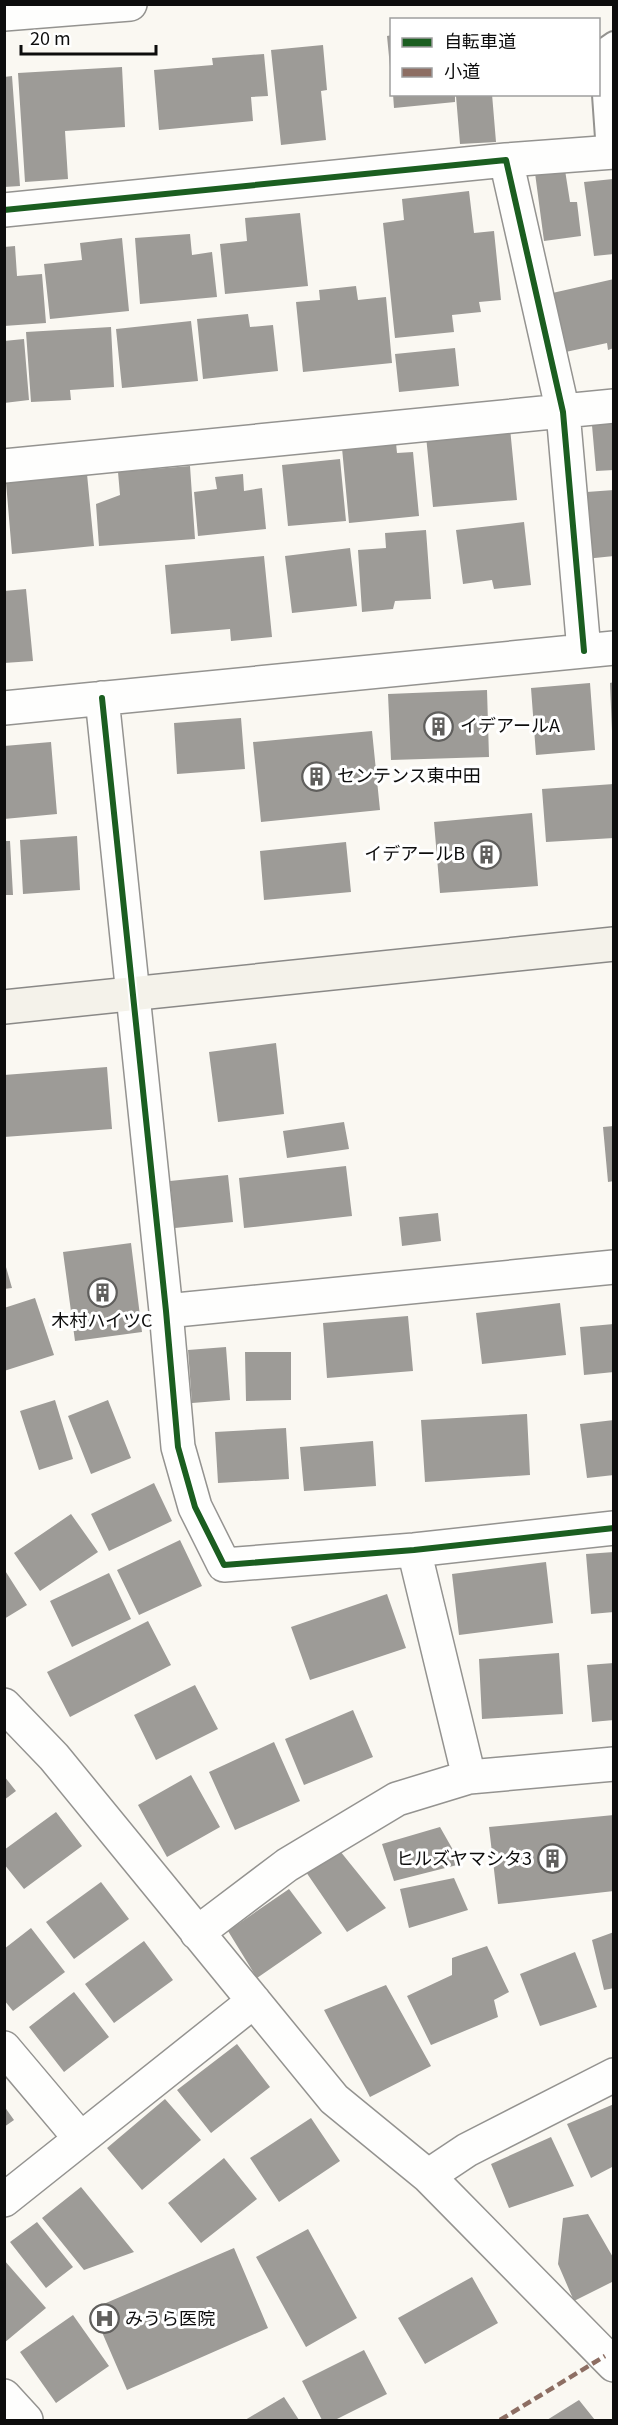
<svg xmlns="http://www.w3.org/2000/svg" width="618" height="2425" viewBox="0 0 618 2425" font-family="Georgia,'Noto Sans JP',serif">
<rect width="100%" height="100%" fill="#faf8f2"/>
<path fill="#9d9b97" d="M392,35V67H390L387,36Z
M323,45L327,90L321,91L326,140L281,145L271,50Z
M264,54L268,96L251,97L253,121L159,130L154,70L213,65L212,58Z
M122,67L125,127L65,131L68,179L25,182L18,73Z
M12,76L20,186L4,187V77Z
M393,94H455V102L394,108Z
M479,94H492L496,142L460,144L456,96Z
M565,170L570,202H577L581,236L544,241L535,173Z
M613,179L614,254L594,256L584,182Z
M469,191L474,233L494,231L501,300L479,302L481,312L452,315L454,332L395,338L383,223L404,220L402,199Z
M300,213L308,286L225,294L220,244L247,241L245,218Z
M190,234L192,255L212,252L217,297L140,304L135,238Z
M122,238L129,311L50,319L44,264L82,260L80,243Z
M15,246L17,276L42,274L46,323L4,326V247Z
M614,279V348L608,350L607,343L561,353L548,294Z
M356,286L358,300L386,297L392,363L303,372L296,302L320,300L319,290Z
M248,314L250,327L273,325L278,371L203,379L197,319Z
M191,321L198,381L122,388L116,329Z
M111,327L114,387L70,390L71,400L31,402L26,332Z
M24,339L29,400L4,403V341Z
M455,348L459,386L399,392L395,354Z
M614,412V470L596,471L591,414Z
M510,428L517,500L433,507L426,436Z
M396,443L397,453L413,452L419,516L349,523L342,448Z
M340,459L346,521L288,526L282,465Z
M190,466L195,539L99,546L96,504L120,495L118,472Z
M87,474L94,546L12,554L6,482Z
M243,474L244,491L262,488L266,529L198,536L194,492L217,489L215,477Z
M614,490V556L585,559L573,493Z
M524,522L531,585L494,589L492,580L463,584L456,530Z
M426,530L431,599L395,601L393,609L362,612L358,550L386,548L385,533Z
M350,548L357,606L292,613L285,556Z
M264,556L272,637L231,641L230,629L171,634L165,565Z
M26,589L33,661L4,663V591Z
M614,682V731H612L610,683Z
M590,683L595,750L536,755L531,688Z
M487,690L489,757L391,760L388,694Z
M241,718L245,769L177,774L174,723Z
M372,731L380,810L261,822L253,742Z
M51,742L57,814L4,819V746Z
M614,784V838L546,842L542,789Z
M532,813L538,886L440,893L434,822Z
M77,836L80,890L23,894L20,840Z
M4,841H10L13,895H4Z
M346,842L351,892L264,900L260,851Z
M276,1043L284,1114L218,1122L209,1052Z
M107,1067L112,1129L4,1137V1075Z
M344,1122L349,1149L287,1158L283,1131Z
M614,1126V1181L608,1182L603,1127Z
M346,1166L352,1216L244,1228L239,1178Z
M228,1175L233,1222L175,1228L170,1181Z
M438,1213L441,1241L402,1246L399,1217Z
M131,1243L142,1332L75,1341L63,1252Z
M4,1260L12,1288L4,1289Z
M35,1298L54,1355L4,1371V1308Z
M560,1303L566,1355L482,1364L476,1313Z
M408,1316L413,1371L327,1378L323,1323Z
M614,1324V1372L584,1375L580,1327Z
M226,1347L230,1400L192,1403L188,1350Z
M245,1352H291V1400L246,1401Z
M55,1400L73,1459L39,1470L20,1411Z
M108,1400L131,1458L91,1474L68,1416Z
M527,1414L530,1475L425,1482L421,1420Z
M614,1420V1475L587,1478L580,1424Z
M286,1428L289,1479L218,1483L215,1432Z
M373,1441L376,1486L304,1491L300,1447Z
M154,1483L172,1521L109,1551L91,1514Z
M71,1514L98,1552L40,1591L14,1553Z
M180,1540L202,1586L139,1615L117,1570Z
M614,1552V1612L591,1614L586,1554Z
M546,1562L553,1623L459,1635L452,1574Z
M4,1569L27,1605L4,1619Z
M109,1573L131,1619L72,1647L50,1601Z
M387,1594L406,1648L310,1680L291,1627Z
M148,1621L171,1665L70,1717L47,1672Z
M559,1653L563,1714L482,1719L479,1659Z
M614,1663V1720L592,1722L587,1665Z
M195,1685L218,1729L156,1760L134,1715Z
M353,1710L373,1757L304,1785L285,1739Z
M274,1742L300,1801L235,1830L209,1772Z
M191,1775L220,1827L167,1857L138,1805Z
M4,1776L16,1791L4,1800Z
M56,1812L82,1846L24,1889L4,1864V1850Z
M614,1815V1891L498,1904L489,1827Z
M440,1827L461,1864L394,1881L382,1844Z
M340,1851L386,1908L347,1932L306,1872Z
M454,1878L468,1910L409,1928L400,1889Z
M101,1882L129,1919L74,1959L46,1922Z
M289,1889L322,1933L257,1978L228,1931Z
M31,1928L65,1972L13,2011L4,2000V1949Z
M614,1932V1988L604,1990L592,1940Z
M144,1941L173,1980L114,2023L85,1984Z
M487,1946L509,1992L494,2000L498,2017L431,2045L407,1996L452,1975V1958Z
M575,1952L597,2007L540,2026L520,1974Z
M386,1985L431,2066L370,2097L324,2010Z
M74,1992L109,2037L64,2072L29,2027Z
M237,2044L270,2087L211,2133L177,2090Z
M165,2099L201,2140L142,2190L107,2148Z
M614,2104V2166L591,2178L567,2124Z
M4,2106L14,2120L4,2127Z
M311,2118L340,2161L279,2202L250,2158Z
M551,2137L574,2186L509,2208L491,2164Z
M224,2158L257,2199L201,2243L168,2203Z
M81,2187L134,2252L84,2270L42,2218Z
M588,2214L614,2259V2281L574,2301L558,2264L563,2218Z
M37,2222L73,2267L46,2288L10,2242Z
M308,2229L357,2318L306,2347L256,2257Z
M234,2248L268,2328L127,2390L92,2309Z
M4,2260L46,2308L4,2343Z
M472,2277L498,2323L425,2364L398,2318Z
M73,2315L109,2366L56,2403L20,2352Z
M364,2350L387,2394L335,2420H322L302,2381Z
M284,2397L299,2420H245Z
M579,2400L595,2420H547Z"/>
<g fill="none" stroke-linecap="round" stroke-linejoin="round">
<defs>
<path id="lane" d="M608,152L601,52L614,43"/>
<path id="street" d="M4,14L130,4
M506,160L614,152
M4,210L506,160L563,412L584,651
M4,466L614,406
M102,698L166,1311L178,1447L195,1507L224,1565L414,1550L614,1528
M4,708L614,648
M166,1311L614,1267
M414,1550L469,1777
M4,1705L54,1757L334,2099L428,2176L614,2365
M197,1933L287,1865L397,1799L469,1777L614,1764
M4,2048L80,2138
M428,2176L467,2150L614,2075
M4,2200L254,2001
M4,2396L26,2420"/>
<path id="secondary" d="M4,1007L614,944"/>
</defs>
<use href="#lane" stroke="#949390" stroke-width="26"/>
<use href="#street" stroke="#949390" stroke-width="36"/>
<use href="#secondary" stroke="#8a8987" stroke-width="36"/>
<use href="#lane" stroke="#fefefd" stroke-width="22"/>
<use href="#street" stroke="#fefefd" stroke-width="33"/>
<use href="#secondary" stroke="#f4f2ea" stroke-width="33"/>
<path stroke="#8d6e63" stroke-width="4.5" stroke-dasharray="9 4.5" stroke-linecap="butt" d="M500,2420L605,2356"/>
<defs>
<path id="cycleway" d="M4,210L506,160L563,412L584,651
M102,698L166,1311L178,1447L195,1507L224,1565L414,1550L614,1528"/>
</defs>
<use href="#cycleway" stroke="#fff" stroke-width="10"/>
<use href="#cycleway" stroke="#1b5e20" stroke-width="6"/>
</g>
<defs>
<symbol id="building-ring" viewBox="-11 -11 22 22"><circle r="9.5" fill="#fff" stroke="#605f5d" stroke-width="1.5"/><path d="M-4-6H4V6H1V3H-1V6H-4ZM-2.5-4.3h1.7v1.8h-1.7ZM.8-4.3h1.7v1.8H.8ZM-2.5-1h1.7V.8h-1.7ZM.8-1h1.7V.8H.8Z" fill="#605f5d"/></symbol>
<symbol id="hospital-ring" viewBox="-11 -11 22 22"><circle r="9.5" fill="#fff" stroke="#605f5d" stroke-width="1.5"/><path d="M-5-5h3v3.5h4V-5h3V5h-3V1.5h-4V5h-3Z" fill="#605f5d"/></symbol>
</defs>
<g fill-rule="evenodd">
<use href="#building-ring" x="422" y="710" width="33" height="33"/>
<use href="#building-ring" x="300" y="760" width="33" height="33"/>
<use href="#building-ring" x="470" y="838" width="33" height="33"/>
<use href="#building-ring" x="86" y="1276" width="33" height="33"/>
<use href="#building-ring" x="536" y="1842" width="33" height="33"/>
<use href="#hospital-ring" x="88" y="2302" width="33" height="33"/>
</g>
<g text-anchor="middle" stroke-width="6" stroke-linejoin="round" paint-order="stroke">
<g font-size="18" fill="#0d0d0d" stroke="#fff" text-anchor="start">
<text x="460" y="732">イデアールA</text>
<text x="337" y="782">センテンス東中田</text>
<text x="465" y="860" text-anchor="end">イデアールB</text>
<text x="102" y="1327" text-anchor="middle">木村ハイツC</text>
<text x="532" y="1865" text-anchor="end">ヒルズヤマシタ3</text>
<text x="125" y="2325">みうら医院</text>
</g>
</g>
<rect width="618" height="2425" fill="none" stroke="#0d0d0d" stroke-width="12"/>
<rect x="390" y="18" width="210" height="78" fill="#ffffff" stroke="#9e9e9e" stroke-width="1.5"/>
<rect x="402" y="38" width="30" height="9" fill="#1b5e20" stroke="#9e9e9e" stroke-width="1.5"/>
<text x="444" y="48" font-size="18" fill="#0d0d0d">自転車道</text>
<rect x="402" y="68" width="30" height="9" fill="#8d6e63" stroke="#9e9e9e" stroke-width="1.5"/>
<text x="444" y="78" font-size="18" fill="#0d0d0d">小道</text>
<path d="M21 45v9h135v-9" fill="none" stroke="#0d0d0d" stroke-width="3"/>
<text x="30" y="45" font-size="18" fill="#0d0d0d" stroke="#ffffff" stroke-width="4.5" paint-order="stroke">20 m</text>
</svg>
